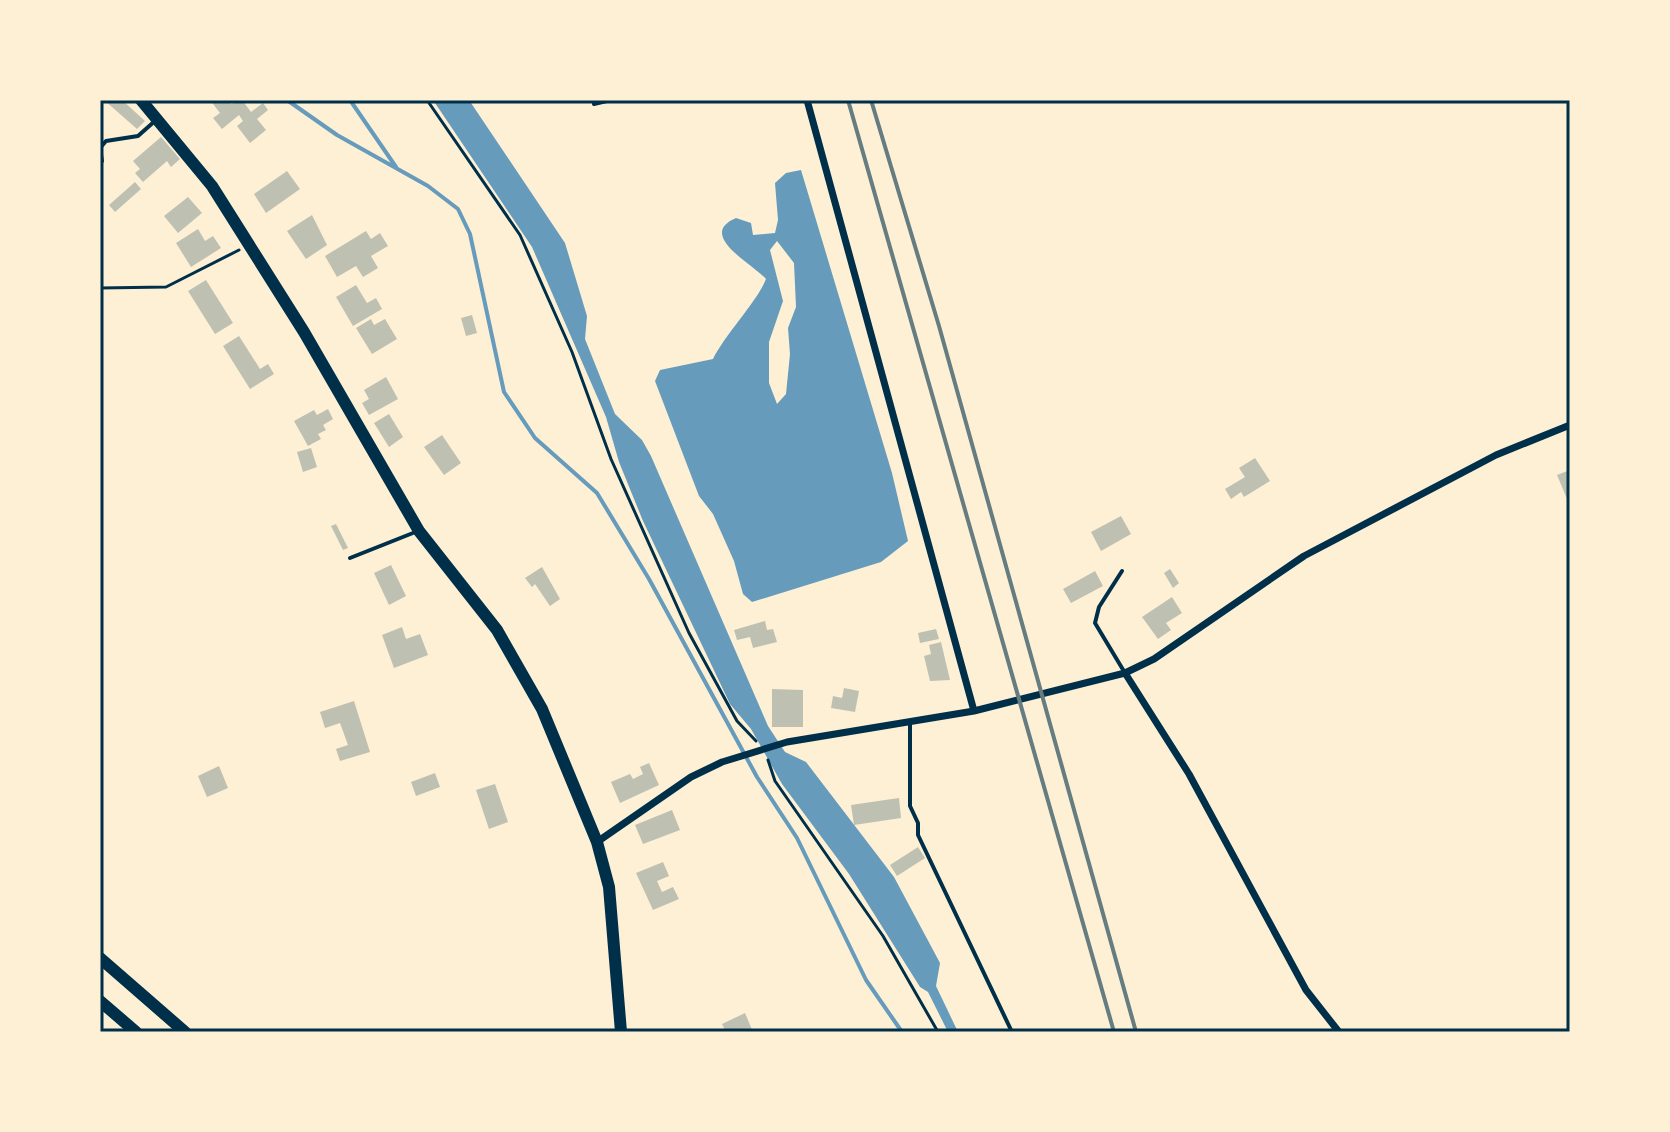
<svg xmlns="http://www.w3.org/2000/svg" width="1670" height="1132" viewBox="0 0 1670 1132" font-family="Commissioner,sans-serif">
<rect width="100%" height="100%" fill="#fdf0d5"/>
<path fill="#669bbc" fill-rule="evenodd" d="M433,100H469L565,243L587,316L585,339L615,414L642,440L651,456L768,726L785,752L806,762L894,877L940,963L936,986L958,1032H948L928,992L920,987L849,874L782,784L751,729L730,704L643,521L619,462L606,417L532,247Z
M801,170L892,473L908,541L881,562L752,602L743,594L734,561L713,514L699,496L655,381L660,370L713,359C726,333 757,302 766,279C753,264 696,235 736,218L751,223L753,235L775,233L778,220L775,183L786,173ZM777,241L794,263L796,307L788,328L790,354L786,394L777,404L769,383V342L783,301L770,250Z"/>
<g fill="none" stroke-linecap="round" stroke-linejoin="round">
<path stroke="#669bbc" stroke-width="4" d="M287,100L337,135L428,186L458,209L470,234L504,392L535,438L597,493L649,579L757,777L797,838L866,980L902,1032
M350,100L396,167"/>
</g>
<path fill="#bec0b2" d="M104,100H122L145,121L137,129Z
M210,100H228L231,104L242,100L251,112L263,103L268,110L257,119L266,130L250,143L237,126L243,121L239,115L222,129L213,118L220,113Z
M161,137L180,159L171,167L167,161L143,182L135,173L140,169L133,161Z
M287,171L300,189L266,213L254,194Z
M135,182L141,189L115,212L109,205Z
M188,197L202,213L178,233L164,216Z
M312,215L327,245L306,259L287,231Z
M198,229L205,241L213,236L221,248L191,267L176,243Z
M366,231L371,239L380,233L388,246L371,256L378,268L363,277L356,266L337,277L325,256Z
M206,280L233,323L215,334L188,291Z
M356,285L367,303L376,298L382,309L353,326L336,297Z
M472,315L477,333L466,336L461,318Z
M371,319L374,325L385,319L397,339L372,354L356,328Z
M239,336L260,369L268,364L274,374L250,389L223,346Z
M386,377L398,399L369,415L362,403L369,399L364,390Z
M328,409L333,419L323,425L326,430L318,434L321,439L308,446L294,421L314,410L317,415Z
M389,414L403,437L389,447L374,423Z
M442,435L461,463L444,475L424,447Z
M311,448L317,467L303,472L297,452Z
M1255,458L1270,481L1244,497L1241,492L1231,499L1225,489L1245,477L1239,468Z
M1570,470V506L1557,475Z
M1121,516L1131,534L1101,551L1091,532Z
M336,524L348,548L343,550L331,526Z
M391,565L406,596L389,605L374,573Z
M542,567L560,599L550,606L535,584L532,587L525,578Z
M1170,569L1179,583L1173,588L1164,573Z
M1095,571L1103,586L1071,603L1063,589Z
M1172,597L1182,613L1166,623L1171,630L1158,639L1142,617Z
M765,621L767,630L773,629L777,642L753,648L750,637L737,640L734,630Z
M402,627L406,639L420,634L428,655L394,668L382,635Z
M936,629L939,639L920,643L918,633Z
M941,642L950,680L930,681L924,656L931,654L929,645Z
M844,688L859,691L855,712L831,708L833,696L842,698Z
M772,689L803,690V727H772Z
M354,701L370,752L340,761L336,749L348,745L340,723L325,728L320,712Z
M649,763L659,785L620,803L611,782L630,774L633,779L643,774L640,767Z
M219,766L228,788L207,797L198,776Z
M435,773L440,787L416,796L411,782Z
M495,784L508,822L489,829L476,790Z
M899,798L901,818L854,825L851,805Z
M672,810L680,830L643,844L635,825Z
M918,847L925,858L897,876L890,865Z
M663,862L669,876L657,881L662,892L673,887L679,899L653,910L636,873Z
M745,1013L753,1032H726L722,1024Z"/>
<g fill="none" stroke-linecap="round" stroke-linejoin="round">
<path stroke="#003049" stroke-width="3" d="M427,100L520,235L572,352L611,459L689,633L737,721L756,741
M100,288L166,287L239,250
M768,760L775,781L883,936L938,1032
M633,1031L643,1032"/>
<path stroke="#003049" stroke-width="4" d="M594,104L611,100
M102,161L100,148L106,141L138,136L156,120
M350,558L418,531
M1122,571L1099,607L1095,623L1125,673
M910,723V806L918,823V835L1012,1032"/>
<path stroke="#003049" stroke-width="7" d="M807,100L974,711
M1125,673L1189,774L1306,990L1339,1032
M597,842L691,777L722,762L787,742L974,711L1125,673L1154,659L1304,556L1496,455L1570,425"/>
<path stroke="#003049" stroke-width="12" d="M141,100L212,186L304,332L419,531L497,630L542,709L597,842L609,887L621,1032"/>
<path stroke="#003049" stroke-width="12" d="M100,958L185,1032
M100,1001L136,1032"/>
<path stroke="#657d81" stroke-width="4" d="M848,100L1114,1032
M871,100L939,326L1136,1032"/>
</g>
<rect width="1670" height="1132" fill="none" stroke="#fdf0d5" stroke-width="204"/>
<rect x="102" y="102" width="1466" height="928" fill="none" stroke="#003049" stroke-width="3"/>
</svg>
